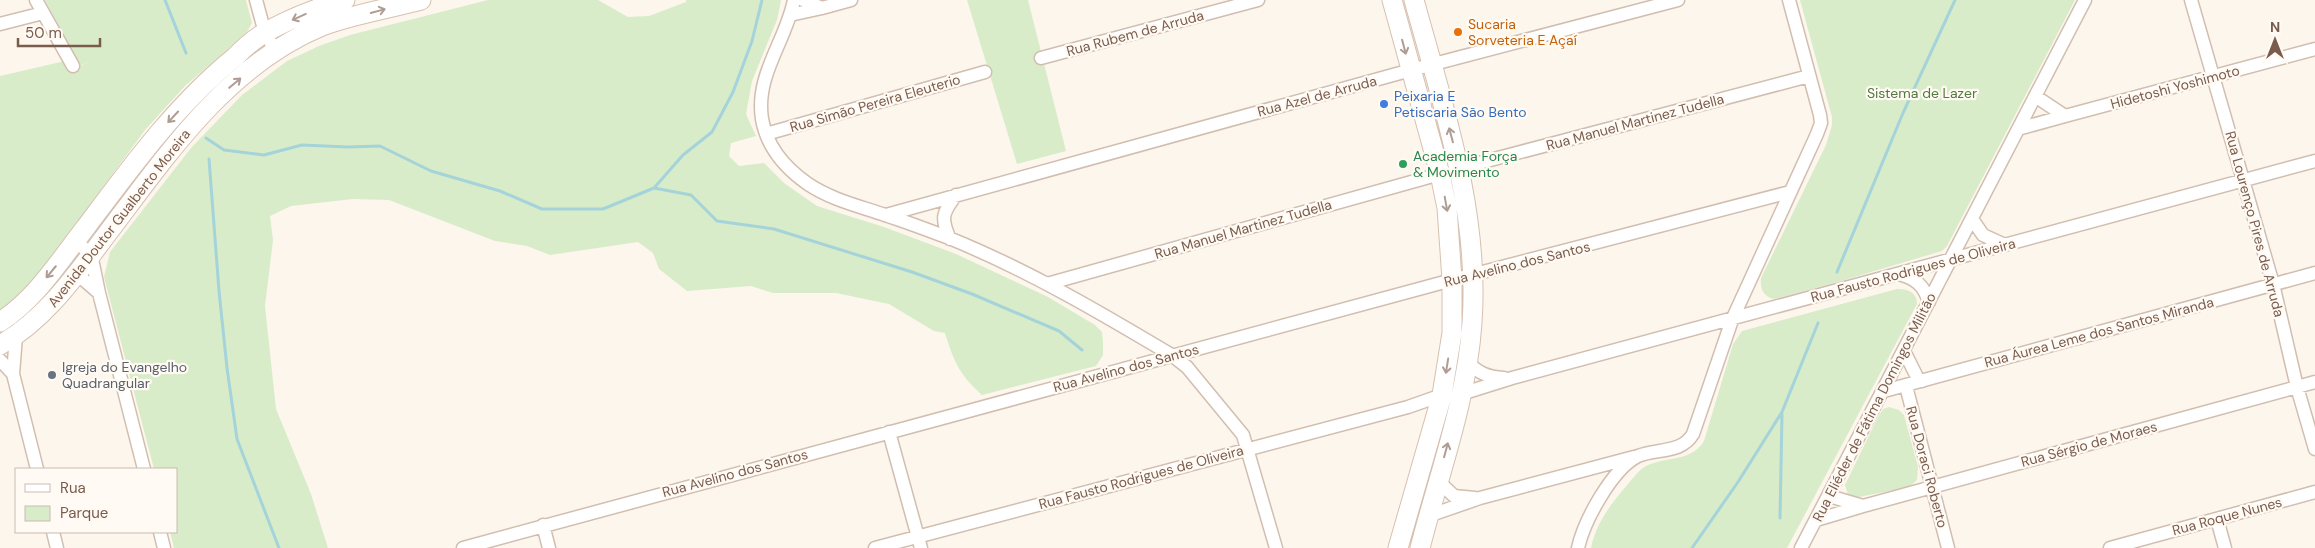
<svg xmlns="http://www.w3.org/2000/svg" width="2315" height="548" viewBox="0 0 2315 548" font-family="'DM Sans',sans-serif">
<rect width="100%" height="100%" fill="#fdf6ec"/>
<path fill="#d8ecc9" d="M45,0H246L252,23L247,32L185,86L145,130L43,269L6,308L0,311V76L65,61L71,72L93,59L80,66Z
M488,0H598L628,17L649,16L686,2V0H781L777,20L752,81L746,114L756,136L731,143L729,156L739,166L764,163L784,183L817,206L884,227L956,254L1048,297L1095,325L1102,332L1103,343V355L1096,366L982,395C959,374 954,362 945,333L934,331L889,304L836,293H773L751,286L687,291L659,269L653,253L638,242L550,255L527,246L495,241L389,200L353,199L291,206L270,216L273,240L265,306L276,409L311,494L328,548H174L170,532H176V469H154L104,277L110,252L191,148L242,95L287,61L319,46L350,35Z
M967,0H1028L1066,151L1017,164Z
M1800,0H2075L1947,246L1942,251L1841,281L1774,299C1763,296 1760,289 1761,278L1826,145L1832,125V117Z
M1897,289C1908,289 1917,292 1917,304L1787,548H1591C1596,523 1611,504 1627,485C1632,480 1637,472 1643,468C1663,455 1690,464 1704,441L1733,344L1742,331Z
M1889,407L1899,410L1904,415L1918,467L1917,480L1909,487L1854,498L1848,495L1845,485L1878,417L1883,409Z"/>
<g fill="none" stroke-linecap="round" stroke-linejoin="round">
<path stroke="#a5d3da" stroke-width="3" d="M165,0L186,53
M206,138L224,150L264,155L302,145L348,147L380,146L431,171L500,191L542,209H603L654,188L691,195L717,221L774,229L912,272L972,294L1059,331L1082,350
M209,159L219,291L227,368L237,439L279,548
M654,188L683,155L712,132L733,92L752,41L762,0
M1837,272L1903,113L1955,0
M1780,518L1782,414
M1692,548L1738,482L1782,412L1818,323"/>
<defs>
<path id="minor" d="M36,0L73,66
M256,0L265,33L275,50
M794,0C786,41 755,75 762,119C767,148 785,168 808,184C832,200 859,206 885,215C907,222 928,230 949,238C1028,270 1101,313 1173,356L1187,367L1243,435L1276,548
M2191,0L2273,284L2297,387L2315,449
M822,8L851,0
M790,15L822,8L803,0
M0,24L43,13
M1041,58L1258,0
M2065,116L2315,49
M2018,129L2065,116L2035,96
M766,134L985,72
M1460,168L1809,76
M886,215L1411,70L1678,0
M1972,219L1983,235L2005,245
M950,239C940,218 943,212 956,195
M75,241L91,254L99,293L144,469
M76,273L99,293
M1898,274C1915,278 1924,285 1929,302
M1047,284L1440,174
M1904,351L1917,377L1922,381
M0,360L13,374L16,336
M1467,361C1478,373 1487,377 1504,378
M13,374L37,469
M1906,386L1948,548
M1884,391L2315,273
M1461,394L1512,378L2315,161
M889,432L921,548
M1438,481L1454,496L1475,498
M1863,506L2315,382
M1428,516L1480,498L1634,457
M2217,519L2225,548
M1816,520L1863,506L1829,496
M543,525L549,548
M53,532L57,548
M160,532L164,548
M463,548L1452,280L1790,192
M875,548L1408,407L1442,395
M1578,548C1584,521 1612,469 1638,456C1657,448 1681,454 1693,434L1732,320L1817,134L1821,123L1820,115L1789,0
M1801,548L2085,0
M2110,548L2315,492"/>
<path id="secondary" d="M1392,0L1440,174L1447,208L1452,280V333L1442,395L1398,548
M1414,0C1443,106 1480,212 1472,323C1467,399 1439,474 1420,548
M0,322C36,299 60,260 86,227C131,167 176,105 235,57C243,49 252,41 261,35C286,20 317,8 345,0
M0,345C45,320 76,275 107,234C166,156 227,65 322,26C350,15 391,8 421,0"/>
</defs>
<use href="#minor" stroke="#d1beb0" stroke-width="15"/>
<use href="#secondary" stroke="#d6c0b0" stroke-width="21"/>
<use href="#minor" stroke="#fff" stroke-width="12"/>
<use href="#secondary" stroke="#fff" stroke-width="19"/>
</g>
<defs><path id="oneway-shaft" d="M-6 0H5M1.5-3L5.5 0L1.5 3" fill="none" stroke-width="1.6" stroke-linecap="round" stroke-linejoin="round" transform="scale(1.25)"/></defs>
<g stroke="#af9d94">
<use href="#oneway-shaft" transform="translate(378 11) rotate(-15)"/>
<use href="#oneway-shaft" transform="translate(299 17) rotate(156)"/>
<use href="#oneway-shaft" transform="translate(1404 47) rotate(75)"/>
<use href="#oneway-shaft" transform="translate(235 83) rotate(-40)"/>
<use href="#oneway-shaft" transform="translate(173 117) rotate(133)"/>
<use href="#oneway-shaft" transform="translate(1451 135) rotate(-105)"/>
<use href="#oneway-shaft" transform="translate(1446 204) rotate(80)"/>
<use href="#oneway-shaft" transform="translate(51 272) rotate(130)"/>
<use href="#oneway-shaft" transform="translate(1447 366) rotate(99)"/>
<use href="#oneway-shaft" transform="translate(1446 450) rotate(-75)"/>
</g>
<circle fill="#e8710a" stroke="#fffaf3" stroke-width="2" cx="1458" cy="32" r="5"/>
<circle fill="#3f7fe0" stroke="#fffaf3" stroke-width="2" cx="1384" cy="104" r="5"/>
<circle fill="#2e9e5b" stroke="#fffaf3" stroke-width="2" cx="1403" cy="164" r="5"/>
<circle fill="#6b7280" stroke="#fffaf3" stroke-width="2" cx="52" cy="375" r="5"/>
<g text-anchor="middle" stroke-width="4.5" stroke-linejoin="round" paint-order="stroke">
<g font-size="14" fill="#c56008" stroke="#fffaf3" text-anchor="start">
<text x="1468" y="29">Sucaria<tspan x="1468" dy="16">Sorveteria E Açaí</tspan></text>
</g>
<g font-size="14" fill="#7a5c4d" stroke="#fffaf3">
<text transform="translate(1135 33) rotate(-15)" y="5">Rua Rubem de Arruda</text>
<text transform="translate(2175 87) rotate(-15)" y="5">Hidetoshi Yoshimoto</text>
<text transform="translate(1317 96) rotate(-15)" y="5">Rua Azel de Arruda</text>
<text transform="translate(875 103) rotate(-16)" y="5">Rua Simão Pereira Eleuterio</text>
<text transform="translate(1635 122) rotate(-15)" y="5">Rua Manuel Martinez Tudella</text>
<text transform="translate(119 218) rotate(-52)" y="5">Avenida Doutor Gualberto Moreira</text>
<text transform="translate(2255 224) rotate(75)" y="5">Rua Lourenço Pires de Arruda</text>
<text transform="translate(1243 229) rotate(-16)" y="5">Rua Manuel Martinez Tudella</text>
<text transform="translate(1517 264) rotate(-14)" y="5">Rua Avelino dos Santos</text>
<text transform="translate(1913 270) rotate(-15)" y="5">Rua Fausto Rodrigues de Oliveira</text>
<text transform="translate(2099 332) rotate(-15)" y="5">Rua Áurea Leme dos Santos Miranda</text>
<text transform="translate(1126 368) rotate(-15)" y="5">Rua Avelino dos Santos</text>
<text transform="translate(1874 407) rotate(-63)" y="5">Rua Eliéder de Fátima Domingos Militão</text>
<text transform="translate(2089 444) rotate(-15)" y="5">Rua Sérgio de Moraes</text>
<text transform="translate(1927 467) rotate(75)" y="5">Rua Doraci Roberto</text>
<text transform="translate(735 473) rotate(-15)" y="5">Rua Avelino dos Santos</text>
<text transform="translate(1141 477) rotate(-15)" y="5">Rua Fausto Rodrigues de Oliveira</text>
<text transform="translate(2227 516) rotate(-15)" y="5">Rua Roque Nunes</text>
</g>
<g font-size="14" fill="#537a41" stroke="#fffaf3">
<text x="1922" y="98">Sistema de Lazer</text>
</g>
<g font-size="14" fill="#366cbe" stroke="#fffaf3" text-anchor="start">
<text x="1394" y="101">Peixaria E<tspan x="1394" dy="16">Petiscaria São Bento</tspan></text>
</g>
<g font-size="14" fill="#27864d" stroke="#fffaf3" text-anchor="start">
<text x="1413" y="161">Academia Força<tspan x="1413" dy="16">&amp; Movimento</tspan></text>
</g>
<g font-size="14" fill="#5b616d" stroke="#fffaf3" text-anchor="start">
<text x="62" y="372">Igreja do Evangelho<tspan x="62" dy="16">Quadrangular</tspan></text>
</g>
</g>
<rect x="15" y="468" width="162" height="65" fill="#fffaf3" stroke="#cabbb1"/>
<rect x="25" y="484" width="25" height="8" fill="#ffffff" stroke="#cabbb1"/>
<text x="60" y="493" font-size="15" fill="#7a5c4d">Rua</text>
<rect x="25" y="506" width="25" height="15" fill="#d8ecc9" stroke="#cabbb1"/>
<text x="60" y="518" font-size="15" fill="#7a5c4d">Parque</text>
<g transform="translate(2275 40)" stroke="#fffaf3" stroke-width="4" paint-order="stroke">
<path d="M0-4L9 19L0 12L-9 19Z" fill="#7a5c4d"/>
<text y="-8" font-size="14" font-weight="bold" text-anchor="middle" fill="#7a5c4d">N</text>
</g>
<path d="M18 38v8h82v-8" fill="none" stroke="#7a5c4d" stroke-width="2.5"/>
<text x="25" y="38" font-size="15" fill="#7a5c4d" stroke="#fffaf3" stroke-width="4" paint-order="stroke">50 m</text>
</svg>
